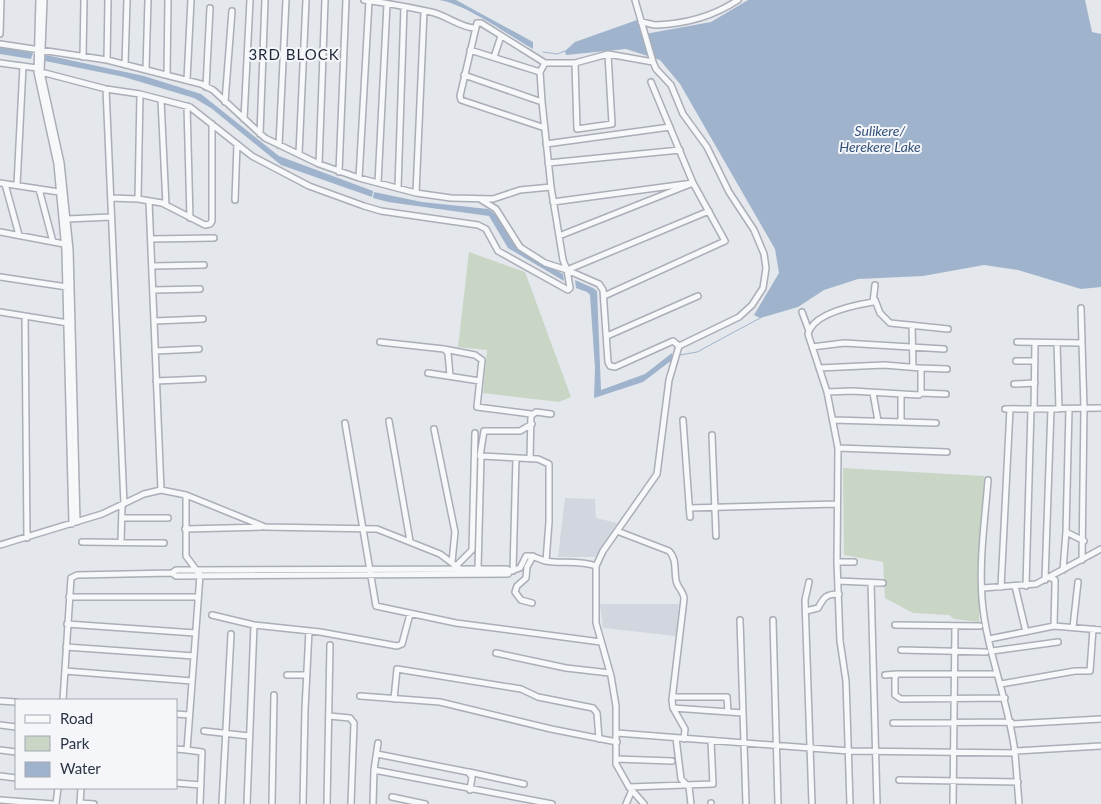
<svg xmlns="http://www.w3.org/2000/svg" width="1101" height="804" viewBox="0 0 1101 804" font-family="Lato,sans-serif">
<rect width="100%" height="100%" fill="#e4e7ec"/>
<path fill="#d2d6de" d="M565,498L595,499L596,518L617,523L595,557H558Z
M600,604H679L676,636L603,628Z"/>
<path fill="#c9d6c5" d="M469,252L525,272L571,397L559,402L483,393L487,350L458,347Z
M843,468L984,476L979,622L954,619L949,615L913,613L885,598L883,562L844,555Z"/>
<path fill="#9fb4cc" d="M439,0H456L533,42V49C508,35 466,4 439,0Z
M748,0H1085L1092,32L1101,34V287L1081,289L1018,270L984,265L923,276L858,279L824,290L798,307L760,318L754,315L779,273L775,249L680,84L660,60L626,49L566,55L565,51L575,42L637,20L645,34L711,22Z
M0,47L33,53L31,59L0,54Z
M46,55L144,76L201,94L279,156L373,191L372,197L281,165L211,108L194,98L124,77L45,61Z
M374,192L422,202L488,209C503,217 506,238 519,250L563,274L564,281L508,248L489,216L388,202L373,198Z
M575,280L593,288L597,291L601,390L645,374L672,353V360L643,382L594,398L595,368L590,295L587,292L576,288Z"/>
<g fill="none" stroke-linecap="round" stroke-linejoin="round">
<path stroke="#9fb4cc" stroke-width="1" d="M543,52L557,54L565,51
M680,355L697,352L762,317"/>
<defs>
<path id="minor" d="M39,0L37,72L57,164L65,250L72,524
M44,0L41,72L61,163L70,250L77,522
M364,0C386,3 409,7 431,12C446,15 461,28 475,28
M635,0L653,62L656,69L671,85L683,114L707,147L729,192L754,230L764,254L766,268L763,288L752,305L739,317L679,346L669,380L657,474L603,551L596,566V623L611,676L616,706V764L629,787L644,804
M641,22C646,22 650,25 656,25C684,24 714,16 738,0
M0,34L1,0
M0,44L107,60L201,84L213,90L265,138L319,164L359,178L416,193L451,198L493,199L520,190L551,187
M470,50L540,72
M83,57L84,0
M494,57L501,36
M107,60L108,0
M0,63L37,68
M545,63L540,72L542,102L551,187L563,260L567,270L599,284L603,290L608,362L610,366L615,367L673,341L679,346
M575,63L577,129L612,124L608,54
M125,65L127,0
M146,69L148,0
M41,72L106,89L140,94L190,107L252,156L309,186L364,206L381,211L478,225L486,229L498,251L568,290L570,288L567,270
M167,75L168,0
M464,75L542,102
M187,80L191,0
M206,87L210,8
M106,89L124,504
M161,100L166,205
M225,102L232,11
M187,106L190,218
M244,119L250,0
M545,128L461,100L460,96L477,23H481L545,63H575L608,54L653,62
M260,134L265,0
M546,144L670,127
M279,145L286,0
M299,154L306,0
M548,163L680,150
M319,164L325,0
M339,172L346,0
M359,178L369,1
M0,183L59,192
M378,183L387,4
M5,184L19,235
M17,185L23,66
M398,188L404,7
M39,189L53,242
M416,193L424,11
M111,198L138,199L162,203L205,225L210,224L212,221V124
M138,199L140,94
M480,199L496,209L520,247L545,263L567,270L709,211
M235,200L237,144
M149,201L161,490
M553,202L693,183L651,82
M67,219L111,217
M0,232L64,244
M559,236L693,183L725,241L604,296
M151,239L214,238
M152,266L204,265
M0,277L67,287
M153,290L200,289
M875,300L880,313L890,323L948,329
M1081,308L1082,343
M0,312L68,323
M802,312L809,331
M25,316L27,538
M154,321L203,319
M912,325L913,367
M607,336L698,296
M380,342L444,349L448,353L450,376
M1017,342L1082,343L1084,408L1082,560
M1057,343L1059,409
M812,347L844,343L944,349
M444,349L475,355L482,360L477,407L531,414L530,459
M155,351L199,349
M1016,361H1035
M819,368L884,365L921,368V393L919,395L852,391L827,392
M921,368L947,369
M428,373L480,381
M156,381L203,379
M1014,384L1035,383
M873,393L878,421
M921,393L946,394
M901,395V422
M1005,409L1101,408
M1034,409L1035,343
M1069,409L1066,532L1084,541
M532,415L536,412L551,414
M683,420L690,517
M833,420L936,423
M389,421L410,541
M345,423L376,606L456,623L601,642
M434,429L455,532L452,562
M712,435L716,536
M838,448L947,452
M480,456L484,431H520L532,424
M988,480C985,519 979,560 982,599C986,651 1009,701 1015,753
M186,495V556L200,575L187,750L202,752L200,804
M689,508L836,504
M122,518H168
M185,529L262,527
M617,531L669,551C677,559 674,570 676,580C677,588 684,591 684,599L672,700L673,708L685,729L684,739
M82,542L164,543
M121,542L122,506
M0,545L102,514L144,494L161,490L186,495L265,527L377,529L440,554L460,569
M837,562H854
M457,565L472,550L475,433
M478,569L481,456L538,459L549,464V522L546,561
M507,569L510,571L508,574L176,576L172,573L176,570H196Z
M1063,570L1066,532
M511,571L520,568L526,556C533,555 539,559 545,561C562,564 579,560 596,566
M513,571L516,458
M1050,577L1055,580V585L1054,626
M1045,580L1051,409
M838,581L883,583
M809,582L805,600L812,804
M871,583L877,804
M1015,586L1026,632
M1026,586L1031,409
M1001,587L1010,409
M983,588L1036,584L1101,549
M69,597H198
M532,603L521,600L515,592L517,586L526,578L527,567L533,556
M806,611L818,608C824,597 826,594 839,594
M212,615L254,625L320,632L397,646L402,644L410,614
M740,620L746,804
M773,620L778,804
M67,624L195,633
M895,625L980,626
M1073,627L1078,582
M989,639L1054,626L1101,630
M66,647L194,656
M901,650L986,652
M992,651L1058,642
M496,653L566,668L610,673
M65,671L192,681
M994,674H897L895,677V695L901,699L1005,698
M287,675H307
M885,675L897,674
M1001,684L1075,671H1090L1093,629
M360,696L440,702L551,729L617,742
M673,697H727L728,712
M394,699L397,669L521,689L538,697L593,708L597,713L599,739
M63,700L71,578L77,575L172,573
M0,701L16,702
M673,708L743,713
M176,714L189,715
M329,716L350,718L354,723L351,804
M893,723L1011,722
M1012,724L1101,719
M0,725L16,727
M204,731L249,736
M617,733L849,751L1015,753L1019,804
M676,738L681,779L689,787L691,804
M176,749L187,750
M0,750L16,752
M1015,751L1101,746
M377,754L468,772L472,777L470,790
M616,759L672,761
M374,770L378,743
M469,772L524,784
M0,776L16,778
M899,780L1018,782
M176,783L201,785
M629,787L713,784L711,741
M392,797L425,804
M0,800L53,804
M80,803L94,804
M711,803V804
M56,804L58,788
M80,804L81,788
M222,804L231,634
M247,804L254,625
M272,804L274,695
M303,804L305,709L309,631
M327,804L330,645
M373,804L374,770L552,804
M626,804L632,790
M850,804L846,681L840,641L837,562L838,448L827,392L808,334C813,313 855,305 873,302L875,285
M953,804L955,626"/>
</defs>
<use href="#minor" stroke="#a9aeb7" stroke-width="8"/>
<use href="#minor" stroke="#f7f8fa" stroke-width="5"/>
</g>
<g text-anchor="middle" stroke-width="4" stroke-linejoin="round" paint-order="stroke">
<g font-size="14" font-style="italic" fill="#34527a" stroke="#f4f6f9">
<text x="880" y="136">Sulikere/<tspan x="880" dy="16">Herekere Lake</tspan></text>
</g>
<g font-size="15" letter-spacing="1" fill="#1d2536" stroke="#f4f6f9">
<text x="294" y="60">3RD BLOCK</text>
</g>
</g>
<rect x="15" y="699" width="162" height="90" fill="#f4f6f9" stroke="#a4a8b1"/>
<rect x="25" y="715" width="25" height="8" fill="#f7f8fa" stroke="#a4a8b1"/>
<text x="60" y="724" font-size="15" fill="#2b3445">Road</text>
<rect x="25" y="736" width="25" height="15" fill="#c9d6c5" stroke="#a4a8b1"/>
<text x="60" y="749" font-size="15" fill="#2b3445">Park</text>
<rect x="25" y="762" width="25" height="15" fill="#9fb4cc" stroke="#a4a8b1"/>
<text x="60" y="774" font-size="15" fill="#2b3445">Water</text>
</svg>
